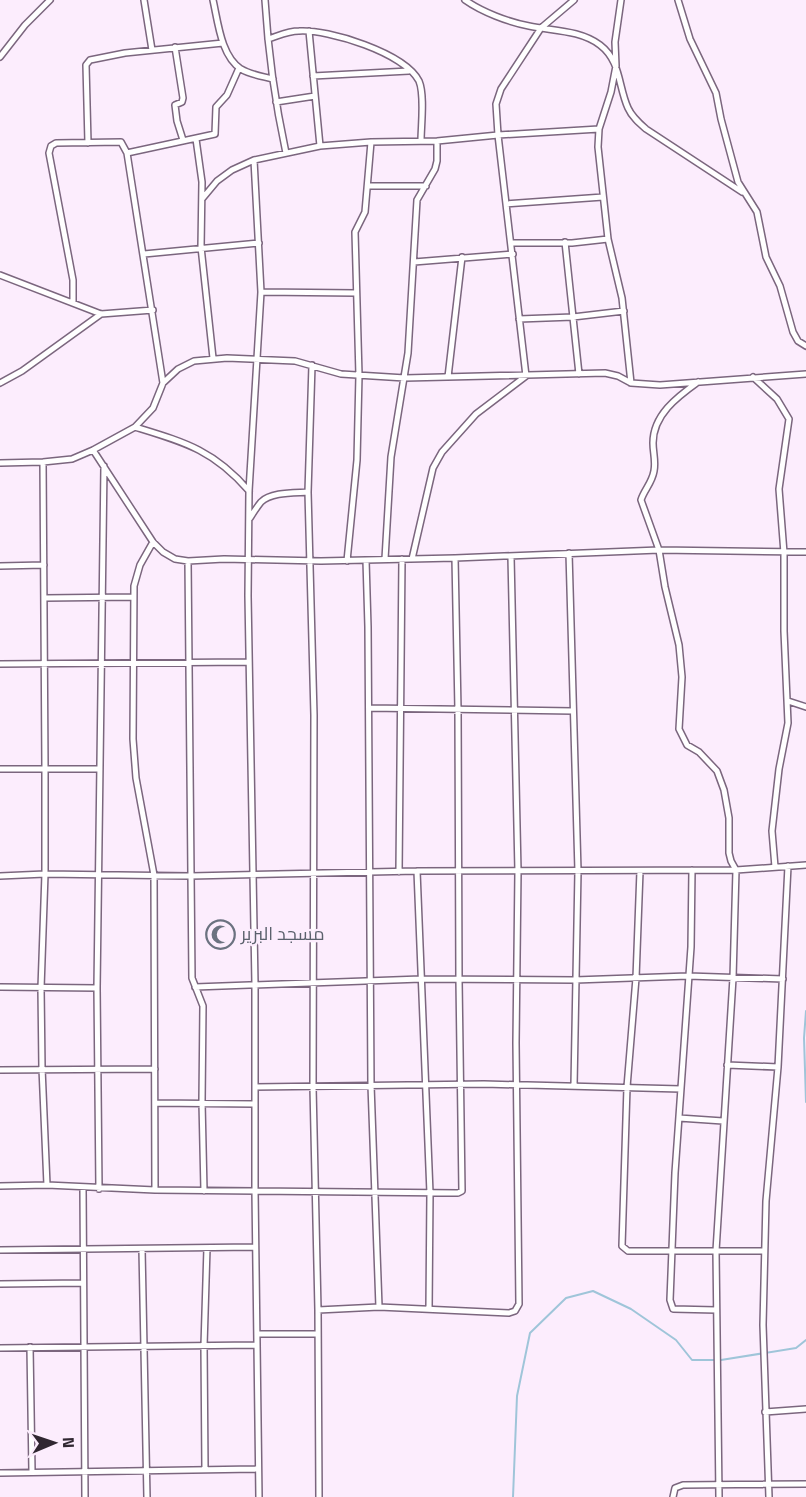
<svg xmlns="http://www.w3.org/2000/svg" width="806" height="1497" viewBox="0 0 806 1497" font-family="'Titillium Web',Cairo,sans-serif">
<rect width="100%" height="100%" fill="#fcedfd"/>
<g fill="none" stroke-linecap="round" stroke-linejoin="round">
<path stroke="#9fc5d9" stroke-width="2" d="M806,1011L804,1038L806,1102
M513,1497L517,1396L530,1333L566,1298L593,1291L631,1309L676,1340L692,1360H721L796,1348L806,1340"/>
<defs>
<path id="minor" d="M144,0L152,50
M213,0C218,22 221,56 241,69C251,75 262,76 273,79
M265,0C268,51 275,102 286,153
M465,0C482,12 508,22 529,26C553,31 580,30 600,45C621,61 618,86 628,108C632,117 639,123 646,129L742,192
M621,0L615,42L616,66L611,92L599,129L598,147L608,239L622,298L631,383
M678,0L690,39L716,93L721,119L738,182L757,212L766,257L780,286L793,332L798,341L806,346
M309,31L320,146
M268,39C278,36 288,31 299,31C328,29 405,53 419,81C425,95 421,126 421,141
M175,47L183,98L182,102L175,105L177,121L183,140
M0,57L25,25L50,0
M313,76L409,71
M276,102L315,96
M196,139L202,182L201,247L213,358
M88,143L86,65L90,60L125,53L223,43
M127,153L215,134L216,107L227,95L239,68
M254,160L261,292L249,491L248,596L255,984V1191L259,1497
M369,186H426
M202,199L217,181L232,170L254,160L320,146L371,142L437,141L498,135L599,129
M506,204L603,197
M565,242L579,374
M512,243H572L608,239
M144,254L259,243
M414,262L513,254
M0,275L101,314L153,310
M261,292L356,293
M73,303V280L49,153L51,146L56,143L121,142L127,153L163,383
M519,319L573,317L624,311
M312,365L308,492L314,715L313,1087L318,1310L319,1497
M448,377L462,257
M753,377L777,399L789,419L779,489L784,553V631L788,723L779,769L772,831L775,867
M698,382C677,397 653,415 653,443C653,453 656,461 654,471C652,483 644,490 641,500L659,550L665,587L679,645L682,677L679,729L687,745L699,752L717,771L724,790L729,818V853L731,861L736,870L733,978L716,1251L719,1497
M0,383L22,371L101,314
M135,427C184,442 214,450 249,491
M93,450L153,542L163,552L175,559L188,561L224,559L321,561L455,558L659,550L806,552
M43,462L45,768V874L41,988L42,1068L47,1185
M0,463L43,462L72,459L93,450L135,427L153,408L163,383L178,369L194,361L227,358L295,361L341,374L405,378L605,373L618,376L631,383L660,385L806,374
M250,518C253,513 257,507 261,502C271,492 294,493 308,492
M153,542L140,565L134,586L133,739L136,778L154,875L155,1190
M569,553L578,871L574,1086
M385,559L391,457L408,353L417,200L435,169L437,161V141
M412,559L433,468L442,452L476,414L526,376L498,135L496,104L501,89L541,28L574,0
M366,560L368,627L371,1085L379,1307
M188,561L192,978L203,1006L202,1102L204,1191
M347,561L357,460L359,375L355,232L365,212L371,142
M0,566L44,565
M45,598L134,597
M0,664L249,662
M788,701L806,707
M369,708L573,711
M0,769H100
M692,870L691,947L675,1173L670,1300L673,1309L716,1310
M417,871L430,1193L429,1309
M640,871L636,978L627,1087L622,1246L628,1251H764
M399,872L402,559
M0,876L45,874L191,876L417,871L736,870L806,865
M0,987L97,988
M195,987L421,979L575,980L688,976L783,979
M727,1065L778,1067
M0,1070L155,1069
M255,1087L484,1084L681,1089
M155,1103L254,1104
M679,1118L723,1121
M0,1186L47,1185L155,1190L458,1193L462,1191L459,980L458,710L455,558
M83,1188L85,1497
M99,1189L97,988L104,466
M142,1249L147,1497
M0,1250L255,1247
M0,1284L83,1283
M318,1310L379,1307L509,1313L515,1311L519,1304L516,1043L518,871L511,557
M257,1334H318
M30,1347L32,1472
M0,1348L257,1345
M765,1412L806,1409
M205,1469L204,1346L207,1248
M0,1473L258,1469
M673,1497L675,1488L683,1485L806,1484
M769,1497L763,1325L766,1201L778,1067L788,866"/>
</defs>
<use href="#minor" stroke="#7b667e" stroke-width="8"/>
<use href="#minor" stroke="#fff" stroke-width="5"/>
</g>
<defs>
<symbol id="mosque-ring" viewBox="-11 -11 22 22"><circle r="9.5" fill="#fcedfd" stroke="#6b7280" stroke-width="1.5"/><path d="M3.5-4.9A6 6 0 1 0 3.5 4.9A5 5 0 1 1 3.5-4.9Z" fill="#6b7280"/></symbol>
</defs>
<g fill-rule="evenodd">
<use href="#mosque-ring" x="204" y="918" width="33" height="33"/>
</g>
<g text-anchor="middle" stroke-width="4.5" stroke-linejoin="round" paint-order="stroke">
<g font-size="18" fill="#5b616d" stroke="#fcedfd" text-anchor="start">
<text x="241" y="940">مسجد البرير</text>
</g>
</g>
<g transform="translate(54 1443) rotate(88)" stroke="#fcedfd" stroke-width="4.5" paint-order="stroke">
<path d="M0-4.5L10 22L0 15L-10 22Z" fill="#302731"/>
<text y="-9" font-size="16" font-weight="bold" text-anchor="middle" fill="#302731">N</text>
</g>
</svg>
